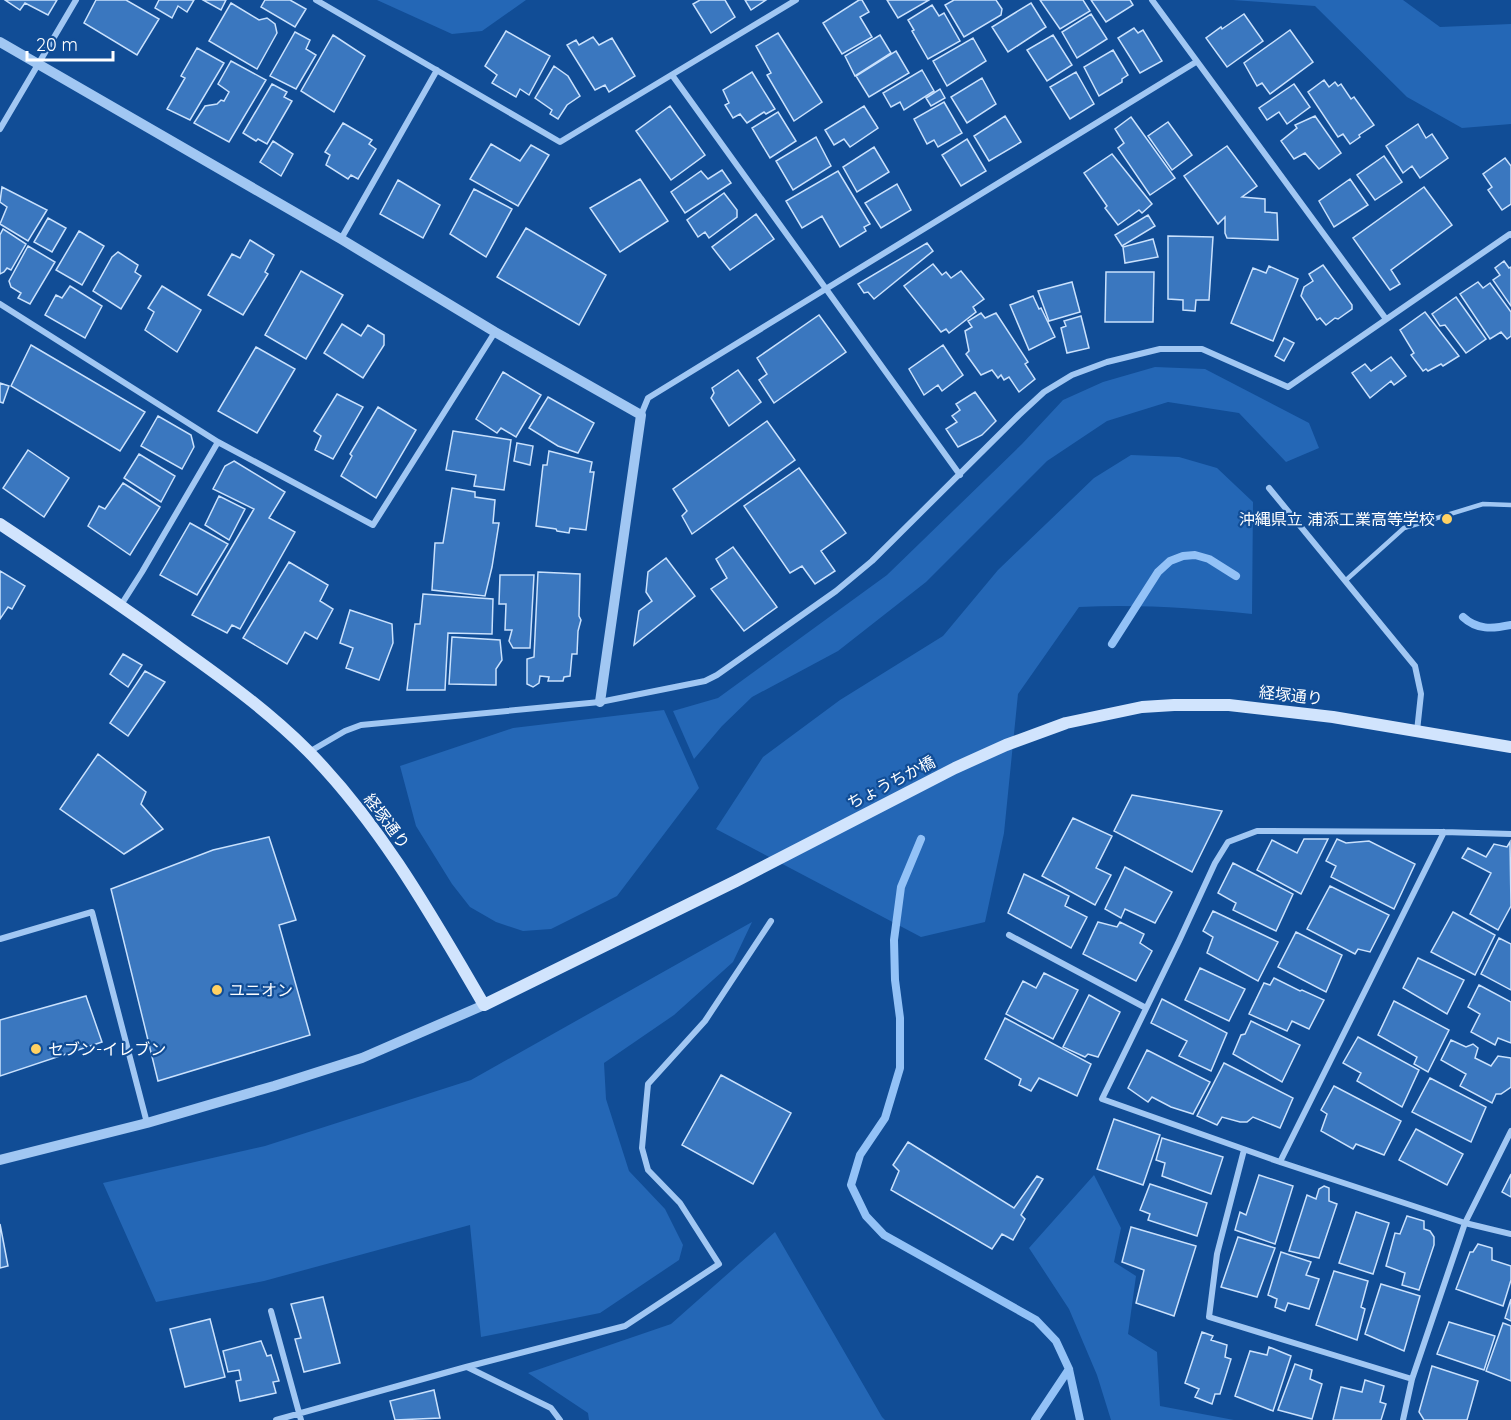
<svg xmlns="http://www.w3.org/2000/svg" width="1511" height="1420" viewBox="0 0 1511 1420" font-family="Quicksand,'Noto Sans JP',sans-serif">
<rect width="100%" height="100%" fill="#114d96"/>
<path fill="#2467b6" d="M377,0H526L482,31L452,34Z
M1233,0H1403L1440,27L1511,24V124L1462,128L1407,97L1315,6Z
M1155,367L1205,369L1309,423L1319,448L1286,462L1239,413L1168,402L1107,421L1047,461L926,582L838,651L752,697L722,726L694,759L673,711L718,698L887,575L1022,444L1063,400L1103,382Z
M1131,455L1179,457L1217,468L1253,502L1252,614C1194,608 1137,604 1079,607L1018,694L1004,833L985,922L921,937L716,829L763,757L840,700L943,636L998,570L1094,478Z
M664,710L699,788L617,896L551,929L523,931L496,922L470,907L452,884L416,826L400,766L513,728Z
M752,922L733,962L674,1015L604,1063L606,1099L629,1171L665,1209L683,1245L679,1260L600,1313L481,1337L470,1225L264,1281L156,1302L103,1183L265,1146L471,1080Z
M1094,1175L1121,1228L1114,1262L1136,1276L1128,1334L1157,1352L1160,1406L1234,1420H1111L1097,1375L1069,1309L1029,1248Z
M775,1232L882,1417L885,1420H589L588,1413L528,1373L671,1324Z"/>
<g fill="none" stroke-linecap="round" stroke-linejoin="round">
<path stroke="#93c2f7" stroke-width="8" d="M1463,617C1477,630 1492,629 1511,625
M1112,644L1158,572L1170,561L1183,556L1195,555L1209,559L1236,576
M921,839L901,887L894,940L895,980L900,1018V1068L885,1118L860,1155L851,1185L866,1216L884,1235L1036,1320L1056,1341L1069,1369L1080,1420
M1035,1420L1069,1369"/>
</g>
<path fill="#3a77bf" stroke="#c9e1fd" stroke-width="1.5" d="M5,0H57L48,15L25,3L20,10Z
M96,0H126L159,19L137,55L84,23Z
M159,0H194L187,12L178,6L172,18L155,8Z
M203,0H226L221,10Z
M265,0H290L306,9L295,27L261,7Z
M700,0H725L735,17L711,33L693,4Z
M745,0H766L751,10Z
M859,0H862L869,12L860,17L872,37L842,54L823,23Z
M887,0H929L898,18Z
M954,0H996L1002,9L1001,15L964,37L945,5Z
M1040,0H1083L1090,11L1060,29Z
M1091,0H1130L1133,5L1106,22Z
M231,3L259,20L267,18L275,24L277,33L257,69L209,41Z
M1031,3L1046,27L1008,52L992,27Z
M932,5L939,16L944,13L960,41L928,59L912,31L914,30L908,20Z
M1091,14L1107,39L1077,58L1062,32Z
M1244,14L1263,41L1227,67L1206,38L1221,27L1222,29Z
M1134,28L1138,33L1143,30L1162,61L1140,73L1118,38Z
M1290,30L1313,62L1270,94L1262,83L1257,86L1244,63Z
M506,31L550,56L529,95L520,89L516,97L492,83L497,75L485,66Z
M295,32L310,40L306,49L316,55L296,89L270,76Z
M778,33L822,102L794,121L767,75L771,73L756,46Z
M333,35L365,56L334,112L301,91Z
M880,35L891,53L855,76L845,56Z
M1053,35L1072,65L1047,81L1027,50Z
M593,37L599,45L612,38L635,76L609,92L605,85L595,90L567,45L576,40L579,45Z
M973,38L986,61L947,86L933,61Z
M197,48L224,63L190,120L167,109L185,78L181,76Z
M1113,50L1128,75L1122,79V82L1099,96L1084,67Z
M896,51L909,73L869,97L856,76Z
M231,61L266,80L229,142L194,123L205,106L217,104L221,100L224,101L229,92L218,84Z
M554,66L568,76L580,96L567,105L558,119L550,114L552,110L535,98Z
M922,70L934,91L904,110L900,102L891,107L883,93Z
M752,72L775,109L766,114L764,112L747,123L740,114L733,118L725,105L729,103L723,90Z
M1076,72L1094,104L1070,119L1050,87Z
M982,78L996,104L967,123L951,97Z
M1324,80L1329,87L1335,82L1338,86L1341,84L1351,99L1354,97L1374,125L1359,135L1360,137L1350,144L1343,134L1338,137L1308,92Z
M272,84L287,92L284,97L292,101L267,144L258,139L256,141L243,133Z
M1294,84L1310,107L1287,124L1279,112L1267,120L1259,108Z
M940,89L945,98L931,106L926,98Z
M944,102L962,133L938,147L934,140L927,144L914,119Z
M670,106L705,155L671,180L636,131Z
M864,106L878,128L850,147L844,139L834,145L825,130Z
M778,112L796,141L770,158L752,128Z
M1005,116L1021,142L989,161L974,136Z
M1315,116L1341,153L1319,169L1305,153L1294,159L1281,141L1297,128L1295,125Z
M1131,117L1175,178L1150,195L1118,148L1124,143L1115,129Z
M1168,122L1192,155L1172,170L1148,136Z
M343,123L372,140L369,144L376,149L358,179L351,175L348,179L326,165L330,155L325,152Z
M1418,124L1426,138L1432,134L1448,158L1420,178L1412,166L1403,173L1386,146Z
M816,137L831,166L793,190L776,161Z
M967,139L986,171L961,186L942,155Z
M273,141L293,154L281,176L260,162Z
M491,144L520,161L531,145L549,155L518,206L470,179Z
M1227,146L1257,186L1242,197L1265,199V212L1277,213L1278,240L1227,238L1225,233V217L1218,224L1184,176Z
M874,147L889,172L857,192L843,167Z
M1112,154L1152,204L1142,213L1139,210L1118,225L1105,208L1107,206L1084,173Z
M1384,156L1402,182L1375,200L1357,175Z
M1505,158L1511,166V204L1502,210L1488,190L1492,187L1483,174Z
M722,170L731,183L685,213L671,192L701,171L708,179Z
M838,171L870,224L864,227L866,231L840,247L822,216L802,228L786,201Z
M640,179L668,221L620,252L590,208Z
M1350,179L1368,205L1334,227L1319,201Z
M398,180L440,205L423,238L380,214Z
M897,184L911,210L881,228L865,203Z
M2,187L47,210L28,241L0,224L7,207L0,202Z
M1424,187L1452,225L1391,270L1400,284L1390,290L1353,238Z
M474,189L512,209L486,257L450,234Z
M724,193L737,210V217L709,238L705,232L698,237L687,220Z
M756,214L774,239L730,270L712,247Z
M1148,215L1155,226L1122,246L1115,235Z
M48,218L66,228L52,252L34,242Z
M526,228L606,275L579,325L497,277Z
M3,229L26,244L11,270L7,268L4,272L0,274V235Z
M79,231L104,246L82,285L56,270Z
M1168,236L1213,237L1209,300H1196L1195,311L1183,310V300L1168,299Z
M1153,239L1158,257L1125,263L1123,247Z
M250,240L274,255L265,272L268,274L243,315L208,295L232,254L240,258Z
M927,243L933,251L874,299L868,292L864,293L858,284Z
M28,246L55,262L30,304L18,298L21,293L11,287L9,281Z
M118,252L138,265L135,272L141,276L121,309L93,291L112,257Z
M1504,261L1509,268L1511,267V306L1493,280L1500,275L1495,268Z
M933,264L942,275L946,272L951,278L961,271L984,299L973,307L976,312L949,333L946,329L941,332L904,286Z
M1323,265L1352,305V309L1338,319L1335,318L1326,325L1320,318L1317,320L1301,296L1304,287L1313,281L1309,274Z
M1269,266L1298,279L1273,341L1231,323L1253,268L1266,273Z
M301,271L343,295L306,359L265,335Z
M1106,272H1154L1153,322H1105Z
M1072,282L1080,312L1049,321L1038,291Z
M1478,282L1483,288L1490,283L1511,312V336L1507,339L1501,332L1490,339L1460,294Z
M70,286L102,306L85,338L45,315L56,295L62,298Z
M162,286L201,310L177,352L145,330L154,312L148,308Z
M1033,296L1039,309L1041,308L1055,337L1029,350L1010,305Z
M1456,297L1486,339L1466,353L1445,325L1440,326L1432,314Z
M1425,312L1459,356L1443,366L1441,364L1428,371L1426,369L1423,371L1411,355L1414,353L1400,330Z
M981,313L985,318L996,313L1028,362L1025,364L1035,379L1019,392L1009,377L1004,380L1001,375L998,378L992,370L981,375L966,354L969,351L965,331L972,327L968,321Z
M819,315L846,352L774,403L759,380L767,374L757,358Z
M1081,316L1089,348L1067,353L1061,328L1066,326L1064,321Z
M342,324L361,336L368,325L384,335V345L363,378L324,353Z
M1284,338L1294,343L1284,361L1275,356Z
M31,345L145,412L120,451L11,386Z
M943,345L963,375L942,391L938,385L924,395L909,369Z
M256,347L295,369L257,433L218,411Z
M1391,357L1406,376L1394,385L1391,381L1370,398L1352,373L1365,364L1371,371Z
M738,370L761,402L729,426L711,398L714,393L712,388Z
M503,372L541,395L516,437L501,428L497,433L476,419Z
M0,383L9,386L3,403L0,402Z
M975,392L996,421L982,435L958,447L946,429L957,422L952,416L960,410L956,404Z
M337,394L363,407L333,459L315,450L321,436L314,431Z
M548,397L594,423L578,453L558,446L529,428Z
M378,407L416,430L376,498L341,476L352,456L350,454Z
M158,416L191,435L194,447L182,469L141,446Z
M767,421L795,460L692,534L682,516L687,511L673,489Z
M453,431L511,440L504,490L474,486L476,475L446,470Z
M517,443L533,446L530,465L514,461Z
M28,450L69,478L44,517L3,488Z
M549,451L592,462L590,472H594L586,530L570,528L569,533L557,531L556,529L536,526L543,465H547Z
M139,454L175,476L161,502L124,478Z
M234,461L285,492L269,518L295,532L240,629L232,625L227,633L192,615L254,509L213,489L225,466Z
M799,468L846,533L821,551L835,571L815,584L802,566L790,573L744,506Z
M123,483L160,507L130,555L88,526L99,506L105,509Z
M452,488L475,492V497L495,500L493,523H499L492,567L485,596L432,590L435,543H443Z
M219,496L245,509L229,540L205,525Z
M190,523L228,544L197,595L160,575Z
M733,547L777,607L744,631L711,589L727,578L716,559Z
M666,558L695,596L634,645L639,611L652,601L646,592L648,572Z
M289,562L328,585L320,601L333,609L317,639L305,632L287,664L243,638Z
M0,571L25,586L12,609L8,607L0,619Z
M538,572L580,574L579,616L581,620L578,631L577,654H572L570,676L564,677L563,681H548L549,677L540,676L539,683L533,687L527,684V659L534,657Z
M500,575H534L530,648H513L509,641L512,630H505L506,604H499Z
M423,594L493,599L492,634L448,633L445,690H407L415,624H420Z
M350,610L392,624L393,643L379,680L346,668L353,648L340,643Z
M452,637L500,640L502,660L496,669V685L449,684Z
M123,654L142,665L128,687L110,674Z
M145,671L165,682L128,736L110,723Z
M98,754L146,792L141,804L163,829L124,854L60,809Z
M1132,795L1222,811L1192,872L1114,831Z
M1073,818L1112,836L1096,868L1111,875L1095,905L1042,876Z
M269,837L296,920L279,925L310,1035L158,1081L111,889L213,850Z
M1304,839H1328L1301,894L1257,870L1272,840L1297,853Z
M1337,839L1346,843L1369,841L1415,864L1394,909L1331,877L1336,866L1326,861Z
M1510,842L1511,906L1498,930L1470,914L1491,873L1462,858L1468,848L1486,857L1494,844L1507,847Z
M1233,863L1293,894L1276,931L1233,910L1236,903L1218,893Z
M1125,867L1172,892L1155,923L1125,909L1121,918L1105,909Z
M1024,874L1069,896L1065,906L1087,917L1071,948L1008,913Z
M1330,886L1389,915L1370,952L1358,949L1355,954L1307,929Z
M1213,911L1278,942L1258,981L1207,953L1213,937L1203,931Z
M1453,912L1495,935L1475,975L1431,952Z
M1098,922L1117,927L1120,922L1144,934L1140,943L1152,951L1136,981L1083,954Z
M1296,932L1342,955L1326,992L1278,967Z
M1499,938L1511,944V990L1481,974Z
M1418,958L1464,980L1447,1014L1403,988Z
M1200,968L1245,989L1229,1021L1185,1000Z
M1044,973L1078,990L1053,1039L1006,1014L1023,981L1036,988Z
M1274,978L1300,991L1302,990L1324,1000L1309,1029L1292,1021L1287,1031L1249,1014L1264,983L1270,985Z
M1479,985L1511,1002V1043L1498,1038L1495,1045L1471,1032L1480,1014L1468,1007Z
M1089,995L1120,1012L1098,1057L1088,1054L1085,1057L1063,1047Z
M86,996L102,1042L0,1076V1020Z
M1162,999L1227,1033L1211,1071L1179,1056L1187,1041L1151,1023Z
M1394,1001L1449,1030L1428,1072L1414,1064L1417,1057L1378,1035Z
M1005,1018L1091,1064L1077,1096L1039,1078L1031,1091L1019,1085L1021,1079L985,1059Z
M1251,1021L1300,1045L1282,1082L1233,1054L1241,1035L1245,1034Z
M1358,1037L1419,1070L1402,1107L1357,1081L1361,1073L1343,1063Z
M1451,1040L1466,1047L1473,1044L1478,1048L1475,1058L1491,1066L1498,1056L1511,1058V1087L1501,1094H1496L1492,1103L1460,1086L1466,1074L1441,1060Z
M1147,1050L1210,1082L1193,1114L1171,1107L1152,1097L1148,1102L1128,1088Z
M1224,1063L1293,1098L1280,1128L1253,1117L1247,1122H1240L1222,1117L1217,1125L1197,1116Z
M721,1075L791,1113L753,1184L682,1145Z
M1430,1078L1486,1107L1471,1142L1412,1112Z
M1334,1086L1401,1121L1384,1155L1356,1144L1353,1149L1321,1131L1327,1114L1321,1110Z
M1114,1119L1160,1135L1143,1185L1097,1169Z
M1416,1129L1463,1154L1447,1185L1399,1160Z
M1162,1138L1223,1157L1211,1194L1162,1176L1165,1163L1156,1160Z
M908,1142L1014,1208L1037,1176L1043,1179L1021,1215L1025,1219L1013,1240L1002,1234L992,1249L891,1190L899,1171L893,1165Z
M1511,1174V1197L1502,1192Z
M1259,1175L1293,1186L1275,1244L1235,1230L1240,1212L1246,1215Z
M1150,1184L1207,1203L1197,1236L1148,1220L1150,1214L1140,1210Z
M1324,1186L1329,1188V1201L1337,1204L1319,1258L1289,1251L1307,1195L1316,1199L1319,1189Z
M1356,1212L1389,1223L1373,1274L1339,1263Z
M1407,1216L1424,1221V1229L1430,1231L1434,1237V1245L1419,1290L1402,1285L1405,1273L1386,1266L1395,1233L1400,1234Z
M0,1224L8,1266L0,1268Z
M1131,1227L1196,1246L1174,1316L1136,1303L1144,1270L1122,1262Z
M1238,1237L1275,1248L1257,1297L1221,1287Z
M1478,1244L1492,1248V1260L1511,1266V1280L1503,1306L1456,1289L1470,1252H1473Z
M1281,1252L1311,1262L1306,1275L1319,1279L1309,1309L1288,1303L1285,1311L1275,1307L1277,1299L1268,1295Z
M1334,1271L1368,1281L1361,1307L1365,1309L1357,1340L1316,1325Z
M1381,1284L1420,1296L1404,1351L1365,1334Z
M323,1297L340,1363L304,1372L295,1339L301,1338L291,1304Z
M1511,1299V1321L1505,1318Z
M210,1319L225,1377L185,1387L170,1329Z
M1449,1322L1495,1336L1484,1370L1437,1354Z
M1503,1323L1511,1326V1381L1486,1371Z
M1202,1332L1213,1336L1211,1340L1227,1345L1225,1357L1231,1359L1220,1394H1215L1212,1404L1195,1397L1199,1389L1185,1383Z
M261,1341L267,1356L271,1355L279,1381L273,1382L276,1393L240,1401L236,1381L241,1380L239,1370L228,1372L223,1351Z
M1269,1347L1291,1356L1273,1411L1235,1396L1250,1351L1267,1355Z
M1295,1364L1312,1370L1310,1379L1322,1384L1312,1419L1278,1410Z
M1432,1366L1478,1381L1467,1420H1424L1419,1412Z
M1365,1380L1384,1386L1380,1402L1386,1404L1381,1420H1333L1341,1387L1362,1392Z
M434,1390L440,1418L395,1420L390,1401Z"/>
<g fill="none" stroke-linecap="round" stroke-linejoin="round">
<path stroke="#a1c7f3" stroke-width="4.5" d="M1345,581L1404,528L1483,504L1511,505"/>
<path stroke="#a1c7f3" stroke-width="6" d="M316,0L560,142L796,0
M1152,0L1386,319
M672,75L960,475
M0,129L76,0
M341,239L437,70
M0,304L218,442L373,525L495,332
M641,415L648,398L1196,62
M1269,488L1415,666L1421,694L1417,731
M121,605L142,572L218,442
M309,752L345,731L361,725L600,702L705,681L717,675L836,591L872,561L1019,415L1044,392L1072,375L1107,362L1160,349H1202L1288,387L1510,234L1511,235
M1511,834L1444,832L1257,831L1228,842L1215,863L1179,941L1102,1099L1280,1162L1465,1223L1511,1234
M1009,935L1146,1008
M0,939L92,912L147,1123
M1244,1150L1217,1254L1209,1317L1412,1379L1403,1420
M1280,1162L1444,832
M271,1311L301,1420
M467,1367L551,1408L560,1420
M1412,1379L1465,1223L1511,1131
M276,1420L466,1367L625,1326L719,1264L680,1203L648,1170L642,1148L648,1084L705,1021L771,921"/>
<path stroke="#a1c7f3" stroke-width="10" d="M0,42L341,239L495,332L641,415L600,702
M0,1160L147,1123L274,1086L362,1058L484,1005"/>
<path stroke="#d1e4fd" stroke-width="12" d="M0,524C61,565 121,605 180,648C225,680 269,712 308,751C381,825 432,916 484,1005L736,881L955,768L1006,745L1066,723L1142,707L1174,705H1229L1333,717L1511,747"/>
</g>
<g fill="#ffd163" stroke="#114d96" stroke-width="2">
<circle cx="1447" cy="519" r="6"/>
<circle cx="217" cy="990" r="6"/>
<circle cx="36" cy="1049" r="6"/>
</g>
<g text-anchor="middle" stroke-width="4.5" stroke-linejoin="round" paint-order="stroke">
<g font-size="16" fill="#fff" stroke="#114d96" text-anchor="start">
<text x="1435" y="525" text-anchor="end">沖縄県立 浦添工業高等学校</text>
<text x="229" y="996">ユニオン</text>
<text x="48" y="1055">セブン-イレブン</text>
</g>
<g font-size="16" fill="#fff" stroke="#114d96">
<text transform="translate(1291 695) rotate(6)" y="6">経塚通り</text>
<text transform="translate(891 782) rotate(-27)" y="6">ちょうちか橋</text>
<text transform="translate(387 821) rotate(53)" y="6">経塚通り</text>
</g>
</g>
<path d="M27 51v9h86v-9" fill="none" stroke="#ffffff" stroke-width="3"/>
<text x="36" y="51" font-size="18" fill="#ffffff" stroke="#114d96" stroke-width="4.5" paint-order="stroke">20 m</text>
</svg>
